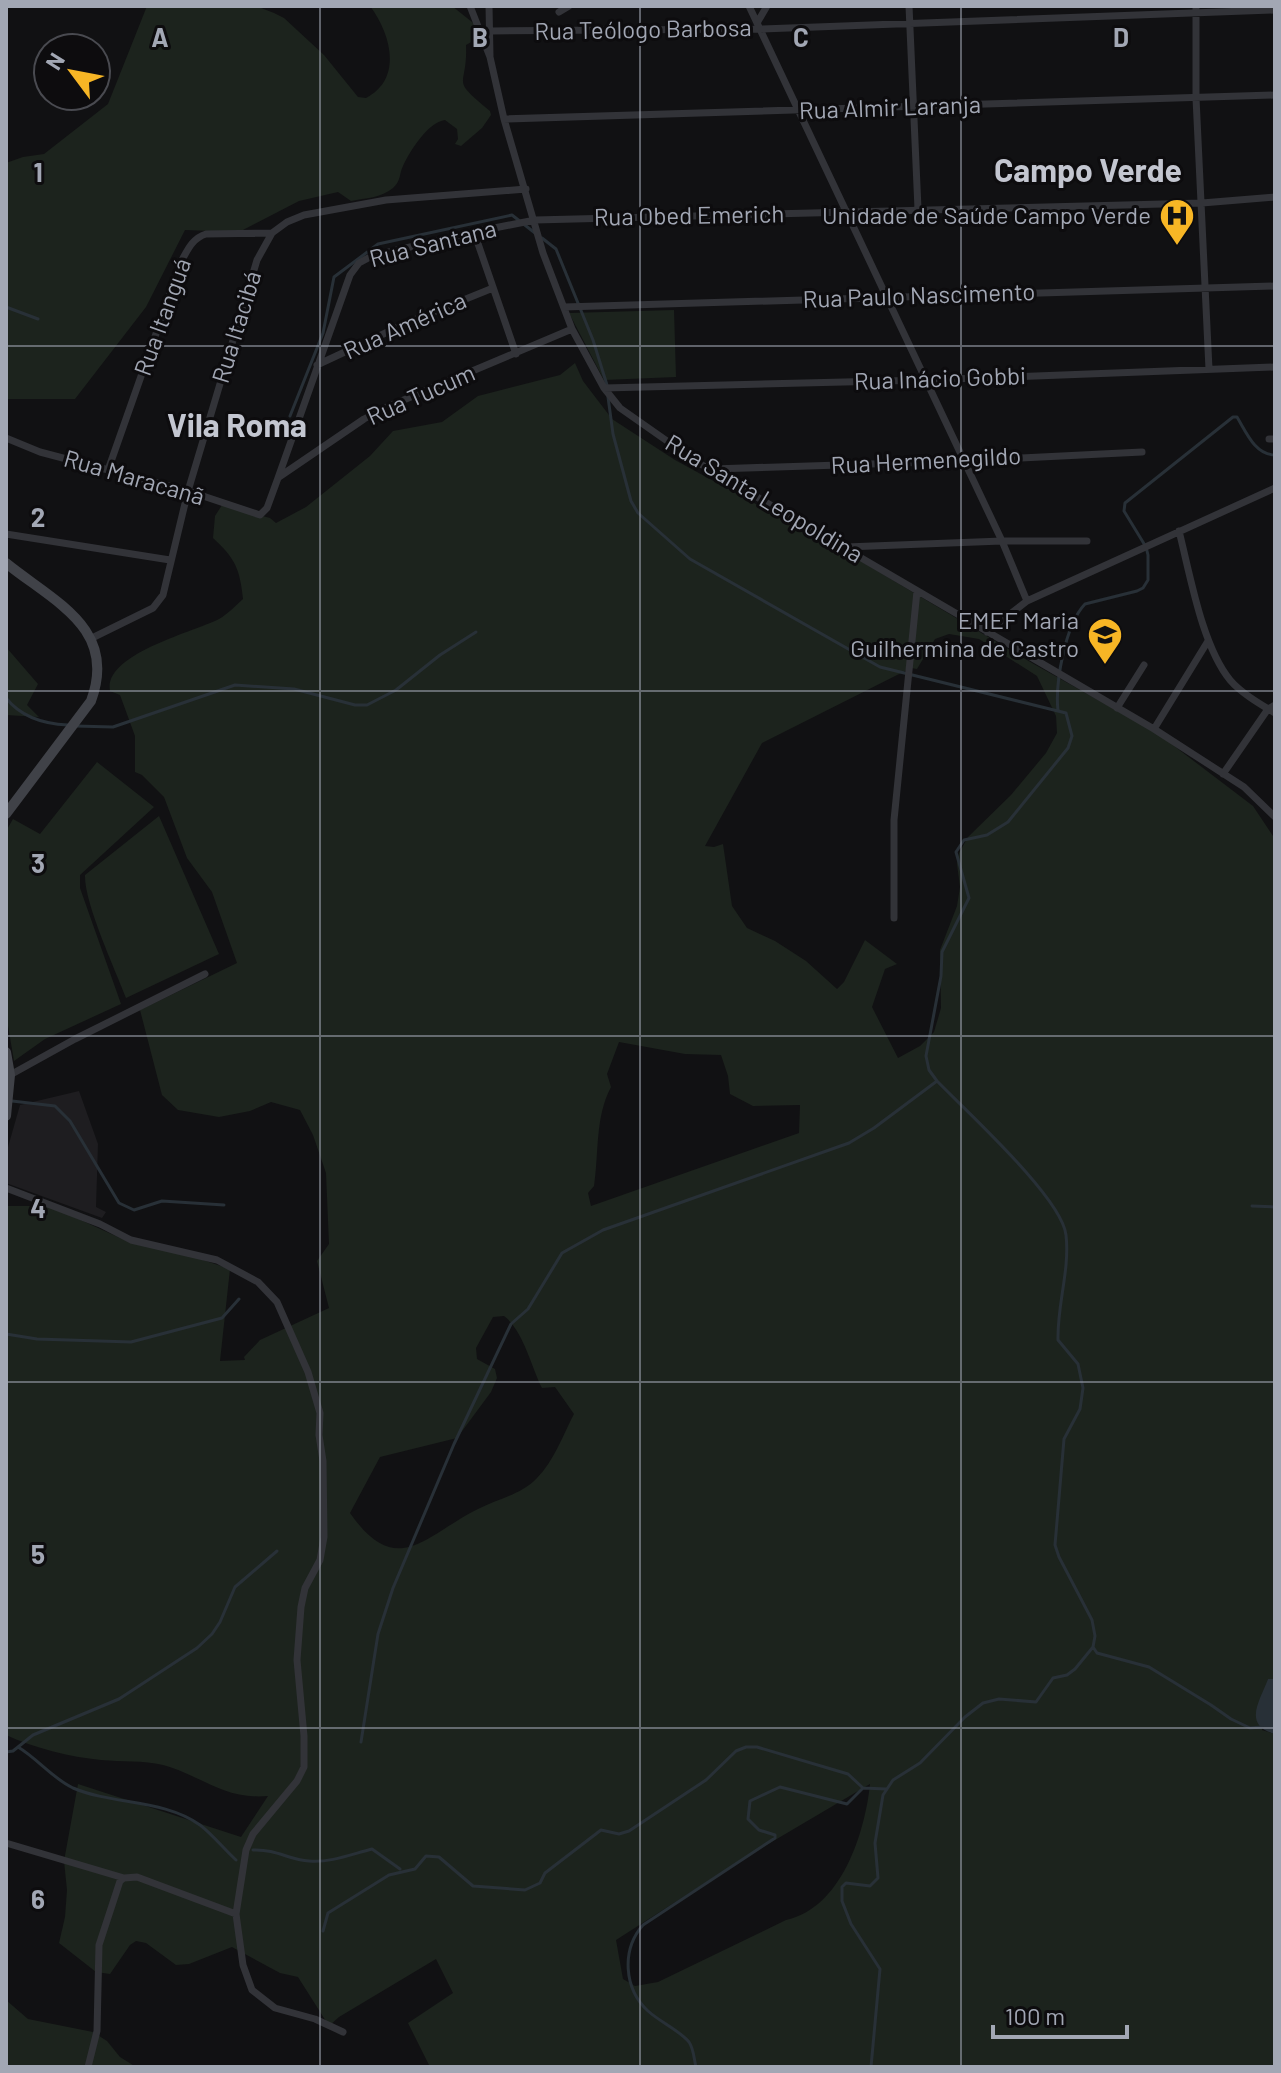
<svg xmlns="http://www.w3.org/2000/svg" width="1281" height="2073" viewBox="0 0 1281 2073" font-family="Barlow,sans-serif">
<rect width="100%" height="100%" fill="#111113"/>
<path fill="#1e1d20" d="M79,1091L98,1144L96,1207L106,1212L102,1218L6,1183V1154L20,1105Z"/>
<path fill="#1c231d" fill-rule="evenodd" d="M147,6H256L274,13L284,18L324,55L358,97L366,98C403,79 391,34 370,6H452L477,26L480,37L466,45C468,90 448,76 490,111L491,115L482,128L461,146L455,144L458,139L457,129L445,120C428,122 410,151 403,166C399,174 401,181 393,188C381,198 366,198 351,201L338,192L299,201L239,232L185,230L146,307L75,399H6V163L23,157L44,154L108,104Z
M674,310L676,377L604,380L569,313Z
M575,363L583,381L612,419L675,460L857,559L1032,663L1157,733L1253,806L1275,839V1679H1268L1262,1730L1275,1734V2067H430L408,2023L453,1993L436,1959L339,2017L329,2026L298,1977L280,1973L232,1947L189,1964L176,1965L146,1943L136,1941L130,1945L110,1974L96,1972L59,1943L65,1917L67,1890L64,1861L78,1784L241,1837L268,1796C223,1800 203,1776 163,1765C143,1760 122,1762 101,1760C70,1757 34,1748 6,1735V1206H50L131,1243L191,1256L230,1269L220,1361L245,1360L244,1357L260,1340L329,1308L317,1261L329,1244L326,1173L313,1135L300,1110L271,1102L250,1111L219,1117L178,1110L162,1095L140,1010L237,963L212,892L187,858L164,797L142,775L135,772V736L120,695L110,691C103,654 194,632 219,619C228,614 236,605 243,599C240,569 235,558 213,538L215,516L222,505L270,518L276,523L306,507L370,456L393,431L442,422L478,396L560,375ZM949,634L979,639L1037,676L1056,716L1057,733L1046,753L1011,795L968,837L959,853L957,864L960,887L957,906L940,950L941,1008L934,1032L920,1046L898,1058L872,1007L885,969L897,964L865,940L844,982L837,989L806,961L775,941L747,928L732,906L723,844L714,847L705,846L762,743L911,668L917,669L935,639ZM619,1042L685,1054L721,1055L728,1076L730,1094L753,1106L800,1105L799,1133L591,1206L588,1193L594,1186C599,1153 595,1117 611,1087L607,1074ZM504,1316C523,1330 531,1366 542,1388L555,1387L574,1414C563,1435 554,1461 537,1478C521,1495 499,1498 478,1509C424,1536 397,1580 350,1513L380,1457L457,1438L491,1392L497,1378L495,1369L477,1359L476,1348L493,1317ZM870,1784C865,1832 842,1908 786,1920L658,1982L635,1986L623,1979L616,1940L741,1860Z
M6,647L38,684L27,705L39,717L6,715Z
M97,762L154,807L80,875V888L121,1004L45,1039L14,1061L6,1014V831L13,819L40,834Z
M159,816L219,954L126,998C115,969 84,903 85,875Z
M6,2000L28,2019L93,2032L107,2041L120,2057L136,2067H6Z"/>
<path fill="#283037" d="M1268,1679H1275V1734C1242,1725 1260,1701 1268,1679Z"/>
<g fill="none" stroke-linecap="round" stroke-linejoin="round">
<path stroke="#283037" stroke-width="3" d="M542,238L556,249L593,340L607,385
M6,307L38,319
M608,397L613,434L631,501L638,513L690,559L880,667L1066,713L1072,736L1068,748L1008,822L987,835L964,840L956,852L969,898L942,952L941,976L926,1056L929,1070L937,1081C966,1111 1062,1198 1066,1235C1070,1270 1057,1305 1058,1340L1078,1364L1083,1388L1080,1409L1064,1439L1055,1545L1059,1557L1092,1620L1095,1636L1093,1647L1075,1669L1067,1675L1053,1678L1036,1702L999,1699L983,1703L965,1717L920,1763L893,1780L883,1795L875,1843L878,1878L870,1886L846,1883L842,1887V1901L851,1924L880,1969L871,2067
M290,416L323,333L334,277L378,244L512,215L535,233
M6,698C21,717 44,724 68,725
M1058,711C1055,683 1065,625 1085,604L1137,591L1143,588L1148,580V555L1146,547L1124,511L1125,503L1233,417H1237C1246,432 1255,455 1275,455
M75,726L113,727L235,685L294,689L355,705H367L396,690L440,655L476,632
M12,1101L55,1106L70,1121L119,1203L134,1210L162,1201L224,1205
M1252,1206L1275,1207
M6,1334L37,1339L131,1342L222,1318L239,1299
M1093,1647L1097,1653L1149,1667L1211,1705L1231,1719L1250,1728L1262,1727
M361,1742L378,1634L393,1588L454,1444L511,1324L528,1309L562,1253L603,1230L849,1143L874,1128L937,1081
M18,1747C38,1759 52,1778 73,1788C113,1805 164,1799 200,1825C212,1834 224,1849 236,1860
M6,1752L13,1751L33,1735L119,1699L197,1648L212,1634L220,1622L235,1587L277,1551
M253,1850C277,1849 289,1860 309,1861C330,1863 352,1854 372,1849L400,1869
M323,1931L328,1913L389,1875L415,1869L426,1856L439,1857L473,1886L525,1890L540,1883L545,1873L601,1830L619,1834L629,1831L706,1780L736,1751L746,1747H757L848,1774L863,1788L886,1789
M696,2067C694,2060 694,2049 689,2042C679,2030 660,2022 648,2011C624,1989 621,1950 643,1925L775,1838V1835L759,1830L748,1819L750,1801L780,1787L847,1804L863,1788"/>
<path stroke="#323338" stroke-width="7" d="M470,6L490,57L504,119L543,253L572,329L604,388L620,408L697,462L1154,729L1244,787L1275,817
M489,6L490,56
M749,6L1002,541L1027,601
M909,6L918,209
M1196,6V98L1209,369
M559,12L569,6
M757,23L767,6
M491,31L760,29L1275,10
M504,119L1275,95
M474,232L516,354
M564,307L1275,286
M317,365L409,322L493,288
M604,388L926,380L1275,367
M6,438L40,452L188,491L260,515L267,508L278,478L350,275L359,263L372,256L474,232L535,220L1202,203L1275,197
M1269,439H1275
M713,469L964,461L1142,452
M108,470L182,260C188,249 193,238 206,234L272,233
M279,477L364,419L387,407L572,329
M1179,531C1190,574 1202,646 1230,680C1241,693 1260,704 1275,713
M6,534L170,560
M846,547L1002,541H1087
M987,632L1027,601L1275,488
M92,638L153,608L163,595L188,491L257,260L272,233L287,222L304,215L386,200L526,189
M1117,708L1144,665
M1154,729L1208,641
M1223,774L1268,709L1275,705
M894,918V820L917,591
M10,1075L75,1039L205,974
M6,1188L100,1224L131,1240L217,1260L258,1282L277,1302L308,1372L320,1413L319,1435L323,1461L324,1537L320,1560L305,1588L301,1607L297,1660L304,1736V1767L297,1781L253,1834L246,1850L236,1914L243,1965L252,1990L275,2008L315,2019L343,2032
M6,1843L124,1878
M88,2067L97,2031L99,1945L120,1881L124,1878L137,1877L236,1914"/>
<path stroke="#404248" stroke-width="10" d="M6,563C54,602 118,628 91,701L6,814
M6,1052L10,1075L6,1116"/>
</g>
<path fill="none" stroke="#a2a7b4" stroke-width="2" stroke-opacity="0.55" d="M320,6V2067M640,6V2067M961,6V2067M6,346H1275M6,691H1275M6,1036H1275M6,1382H1275M6,1728H1275"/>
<defs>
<symbol id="hospital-pin" viewBox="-11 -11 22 30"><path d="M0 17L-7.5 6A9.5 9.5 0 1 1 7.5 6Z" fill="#f7b625" stroke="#0d0c0e"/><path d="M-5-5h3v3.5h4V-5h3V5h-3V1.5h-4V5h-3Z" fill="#111"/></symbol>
<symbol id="school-pin" viewBox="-11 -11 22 30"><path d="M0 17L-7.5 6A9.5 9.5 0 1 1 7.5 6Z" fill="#f7b625" stroke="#0d0c0e"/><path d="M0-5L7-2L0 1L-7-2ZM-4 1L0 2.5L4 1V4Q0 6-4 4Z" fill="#111"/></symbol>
</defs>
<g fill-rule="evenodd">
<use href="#hospital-pin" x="1157" y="196" width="40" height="54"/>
<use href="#school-pin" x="1085" y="615" width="40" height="54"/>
</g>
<g text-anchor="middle" stroke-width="6" stroke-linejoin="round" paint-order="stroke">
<g font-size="24" fill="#a2a7b4" stroke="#0d0c0e">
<text transform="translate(643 30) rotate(-1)" y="8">Rua Teólogo Barbosa</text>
<text transform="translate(890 108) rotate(-2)" y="8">Rua Almir Laranja</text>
<text transform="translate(689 216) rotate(-1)" y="8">Rua Obed Emerich</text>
<text transform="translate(433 244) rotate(-14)" y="8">Rua Santana</text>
<text transform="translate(919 296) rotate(-2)" y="8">Rua Paulo Nascimento</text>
<text transform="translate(163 317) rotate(-70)" y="8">Rua Itanguá</text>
<text transform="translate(405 326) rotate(-24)" y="8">Rua América</text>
<text transform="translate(237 327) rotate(-73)" y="8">Rua Itacibá</text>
<text transform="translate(940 379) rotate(-2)" y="8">Rua Inácio Gobbi</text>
<text transform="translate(421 395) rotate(-24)" y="8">Rua Tucum</text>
<text transform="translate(926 461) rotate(-3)" y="8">Rua Hermenegildo</text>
<text transform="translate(134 478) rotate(16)" y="8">Rua Maracanã</text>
<text transform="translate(764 499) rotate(31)" y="8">Rua Santa Leopoldina</text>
</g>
<g font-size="24" fill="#a2a7b4" stroke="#0d0c0e" text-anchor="end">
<text x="1151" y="224">Unidade de Saúde Campo Verde</text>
<text x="1079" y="629">EMEF Maria<tspan x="1079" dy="28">Guilhermina de Castro</tspan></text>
</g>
<g font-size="32" font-weight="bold" fill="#c3c6d0" stroke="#0d0c0e">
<text x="1088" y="182">Campo Verde</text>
<text x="237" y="437">Vila Roma</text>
</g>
</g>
<g font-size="26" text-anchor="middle" font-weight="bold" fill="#a2a7b4" stroke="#0d0c0e" stroke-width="6" stroke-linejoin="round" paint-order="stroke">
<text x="160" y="47">A</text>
<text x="480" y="47">B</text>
<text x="801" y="47">C</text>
<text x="1121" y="47">D</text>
<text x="38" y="182">1</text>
<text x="38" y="527">2</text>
<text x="38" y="873">3</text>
<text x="38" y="1218">4</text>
<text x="38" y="1564">5</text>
<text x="38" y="1909">6</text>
</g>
<rect width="1281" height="2073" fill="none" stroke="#a2a7b4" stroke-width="16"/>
<g transform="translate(72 72) rotate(302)"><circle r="38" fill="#0d0c0e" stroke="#494a50" stroke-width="2"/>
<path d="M0-6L14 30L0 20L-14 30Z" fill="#f7b625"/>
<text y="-12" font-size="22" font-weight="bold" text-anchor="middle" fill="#a2a7b4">N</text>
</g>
<path d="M993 2025v12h134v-12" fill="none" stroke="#a2a7b4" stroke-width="4"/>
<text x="1005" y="2025" font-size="24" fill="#a2a7b4" stroke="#0d0c0e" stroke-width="6" paint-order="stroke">100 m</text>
</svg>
